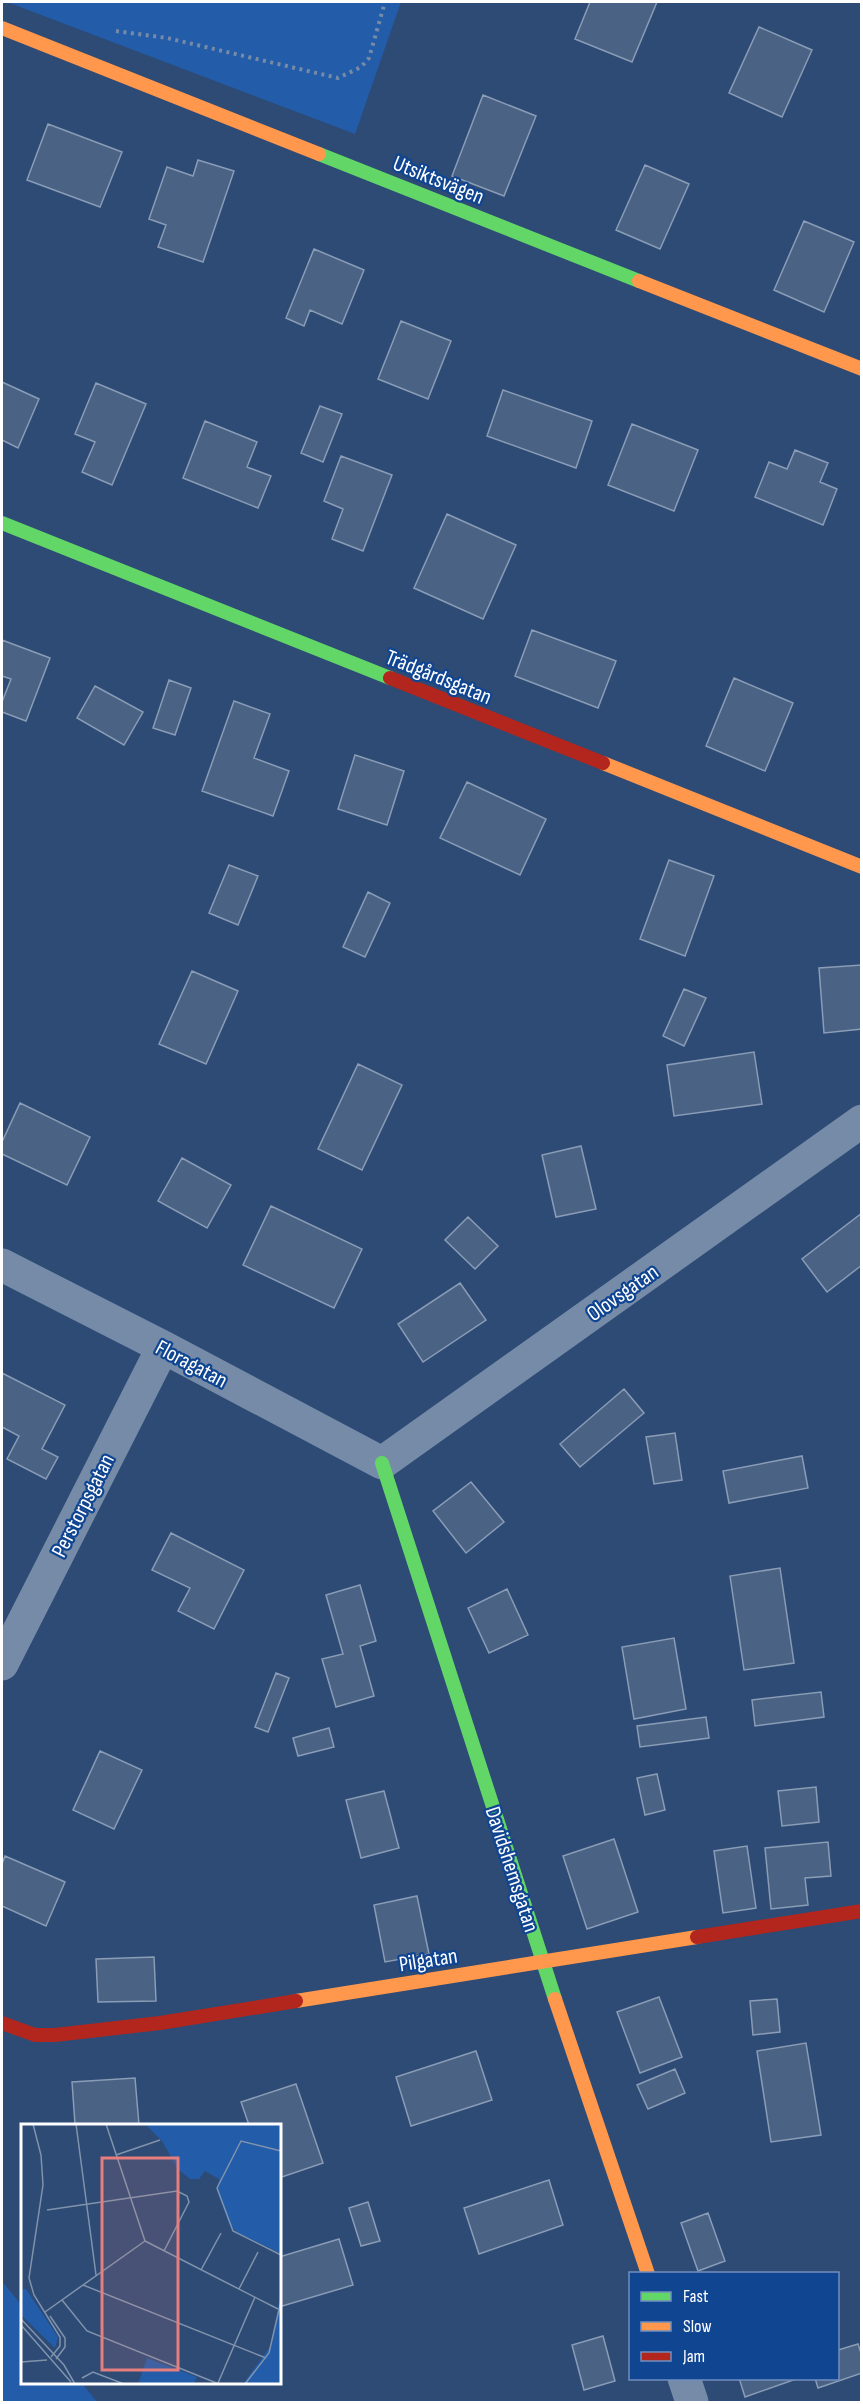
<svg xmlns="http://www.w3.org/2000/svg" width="863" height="2404" viewBox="0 0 863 2404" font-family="'Sofia Sans Condensed',sans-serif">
<rect width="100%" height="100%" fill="#2d4b75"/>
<path fill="#235ca9" d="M7,2H401L355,134Z
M2,2281L22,2306V2382H81L97,2402H2Z"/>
<path fill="#4a6384" stroke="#8a9cb6" stroke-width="1.5" d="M590,2H657L632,62L575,39Z
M759,27L812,50L782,117L729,93Z
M483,95L536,116L504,196L452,176Z
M48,124L122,152L100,207L27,180Z
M198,160L234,171L203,262L158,247L166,225L149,219L167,167L193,176Z
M645,165L689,184L660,249L616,230Z
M804,221L854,242L824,312L774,290Z
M314,249L364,270L342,324L310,310L304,326L286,318Z
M401,321L451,341L428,399L378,379Z
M2,382L39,399L18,448L2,440Z
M96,383L146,404L112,485L82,472L95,442L75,434Z
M503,390L592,421L576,468L487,436Z
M320,406L342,414L323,462L301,453Z
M205,421L257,442L247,467L271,476L258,508L183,478Z
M632,424L698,450L674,511L608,485Z
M795,450L828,463L820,482L837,489L823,525L755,497L769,462L787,469Z
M341,456L392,475L363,551L332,539L343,509L324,501Z
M447,514L516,545L483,619L414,588Z
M532,630L616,661L598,708L515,676Z
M2,640L50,658L26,721L2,712V702L11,679L2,676Z
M734,678L793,703L765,771L706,746Z
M169,680L191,688L175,735L153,728Z
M95,686L143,712L124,745L77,718Z
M234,701L270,714L254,758L289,771L273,816L202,791Z
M355,755L404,771L387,825L338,809Z
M467,782L546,819L520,875L440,838Z
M669,860L714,876L685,956L640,939Z
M229,865L258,876L238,925L209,913Z
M368,892L390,903L365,957L343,947Z
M862,965V1029L824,1033L819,968Z
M192,971L238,991L206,1064L159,1044Z
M684,989L706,998L684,1046L663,1036Z
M754,1052L762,1104L674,1116L667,1065Z
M358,1064L402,1085L362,1170L318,1149Z
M20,1103L90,1137L67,1185L2,1154V1142Z
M581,1146L596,1209L556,1217L542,1155Z
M182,1158L231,1185L207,1228L158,1201Z
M271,1206L362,1249L334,1308L243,1265Z
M862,1213V1265L827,1292L802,1259Z
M468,1217L498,1246L475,1269L445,1240Z
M460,1283L486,1320L423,1362L398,1324Z
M2,1373L65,1405L42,1449L58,1457L46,1479L7,1459L19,1436L2,1427Z
M624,1389L644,1413L580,1467L560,1444Z
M675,1433L682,1480L654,1484L646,1437Z
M802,1456L808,1488L729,1503L723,1471Z
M471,1482L504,1522L466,1553L433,1511Z
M171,1533L244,1570L214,1629L178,1611L190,1588L152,1570Z
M780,1568L794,1663L744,1670L730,1576Z
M360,1585L376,1641L360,1646L374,1696L336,1707L322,1659L343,1654L326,1595Z
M507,1589L528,1635L489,1653L468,1608Z
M674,1638L686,1709L634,1719L622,1647Z
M276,1673L289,1678L268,1732L255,1727Z
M821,1692L824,1717L755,1726L752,1700Z
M706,1717L709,1738L640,1747L637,1726Z
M329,1728L334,1747L298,1756L293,1738Z
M100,1751L142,1770L114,1829L73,1810Z
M657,1774L665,1810L645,1815L637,1778Z
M816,1787L819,1822L782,1826L778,1791Z
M384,1791L399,1848L361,1858L346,1800Z
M614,1839L638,1912L587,1929L563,1856Z
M828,1842L831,1876L805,1878L808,1905L771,1909L765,1848Z
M747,1846L756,1908L723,1913L714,1851Z
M5,1856L65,1882L46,1926L2,1906V1864Z
M417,1896L429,1954L385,1962L374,1905Z
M154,1957L156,2001L98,2002L96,1959Z
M659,1997L682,2057L640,2073L617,2012Z
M777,1999L780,2032L753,2035L750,2001Z
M806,2043L821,2135L771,2142L757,2051Z
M476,2051L492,2100L411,2126L396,2077Z
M675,2069L685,2093L648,2109L637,2085Z
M135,2078L139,2125H60L75,2124L72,2082Z
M296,2084L323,2163L279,2178V2125H249L241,2102Z
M549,2180L563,2225L479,2254L464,2208Z
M368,2202L380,2241L361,2246L349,2208Z
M708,2213L725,2261L698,2271L681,2223Z
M339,2239L353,2285L279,2307V2257Z
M603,2336L615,2381L584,2390L572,2345Z
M858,2344L862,2356V2373L818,2388L815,2378H838V2350Z
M739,2378H799L745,2397Z"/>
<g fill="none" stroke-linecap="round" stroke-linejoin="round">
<path stroke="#758ba7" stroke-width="4" stroke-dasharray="3 4.5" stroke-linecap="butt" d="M116,31L167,38L338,78L361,67L369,58L385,2"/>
<path stroke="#758ba7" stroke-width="33" d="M2,1265L163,1347L382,1463L862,1121
M2,1664L163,1347
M684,2378L692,2402"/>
<path stroke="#63d668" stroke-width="14" d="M319,154L639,281
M2,523L390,678
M382,1463L555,1999"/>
<path stroke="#ff974d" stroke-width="14" d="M2,28L319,154
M639,281L862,369
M603,763L862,867
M555,1999L648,2274
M296,2001L697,1937"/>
<path stroke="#b3261e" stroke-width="14" d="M390,678L603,763
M697,1937L862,1911
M2,2023L35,2035H55L160,2023L296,2001"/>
</g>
<g text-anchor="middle" stroke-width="4.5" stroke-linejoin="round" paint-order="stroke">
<g font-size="22" fill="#fff" stroke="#104592">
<text transform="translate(439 179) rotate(22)" y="8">Utsiktsvägen</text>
<text transform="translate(439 676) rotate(22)" y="8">Trädgårdsgatan</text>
<text transform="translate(622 1292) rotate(-35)" y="8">Olovsgatan</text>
<text transform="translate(192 1363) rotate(28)" y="8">Floragatan</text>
<text transform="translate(82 1505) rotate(-63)" y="8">Perstorpsgatan</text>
<text transform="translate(513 1869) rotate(72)" y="8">Davidshemsgatan</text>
<text transform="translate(428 1959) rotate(-9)" y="8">Pilgatan</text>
</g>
</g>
<g transform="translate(21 2124)">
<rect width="260" height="260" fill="#2d4b75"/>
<path d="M124,0H259V129L217,109L209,102L196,67L198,55L184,47L178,55H169L157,45L141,17ZM0,165H5L37,213L34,224L0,191ZM259,172V259L222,260L251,220ZM126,234L176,253L173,259L117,260Z" fill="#235ca9"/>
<path fill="none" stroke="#8193ac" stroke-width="1.5" d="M12,0L20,31L22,61L8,154L13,171L39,213V222L30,233M55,0L75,151M85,0L124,117M260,27L220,17L196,64L212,107L260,131M95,31L139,16M26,86L156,67L166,72L168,78L143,127M124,117L257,185M180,146L200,109M62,161L245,234M218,165L237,128M41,176L66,207L198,260M24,188L124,117M29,192L44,214V223L35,235M0,195L43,241L54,260M0,201L50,258M0,238L26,236M61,254L72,248L103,260M197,259L234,173M224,260L248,229L260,177"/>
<path fill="#e67e7e" fill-opacity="0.15" stroke="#e67e7e" stroke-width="3" d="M81,34H157V246H81Z"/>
<rect width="260" height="260" fill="none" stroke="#fff" stroke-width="3"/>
</g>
<rect width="863" height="2404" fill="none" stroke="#ffffff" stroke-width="6"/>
<rect x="629" y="2272" width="210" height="108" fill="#104592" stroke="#708fbe" stroke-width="1.5"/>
<rect x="641" y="2292" width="30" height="9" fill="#63d668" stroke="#708fbe" stroke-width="1.5"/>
<text x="683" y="2302" font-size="18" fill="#ffffff">Fast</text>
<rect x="641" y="2322" width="30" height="9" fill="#ff974d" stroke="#708fbe" stroke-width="1.5"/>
<text x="683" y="2332" font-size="18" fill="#ffffff">Slow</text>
<rect x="641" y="2352" width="30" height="9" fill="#b3261e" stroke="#708fbe" stroke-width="1.5"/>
<text x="683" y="2362" font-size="18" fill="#ffffff">Jam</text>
</svg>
